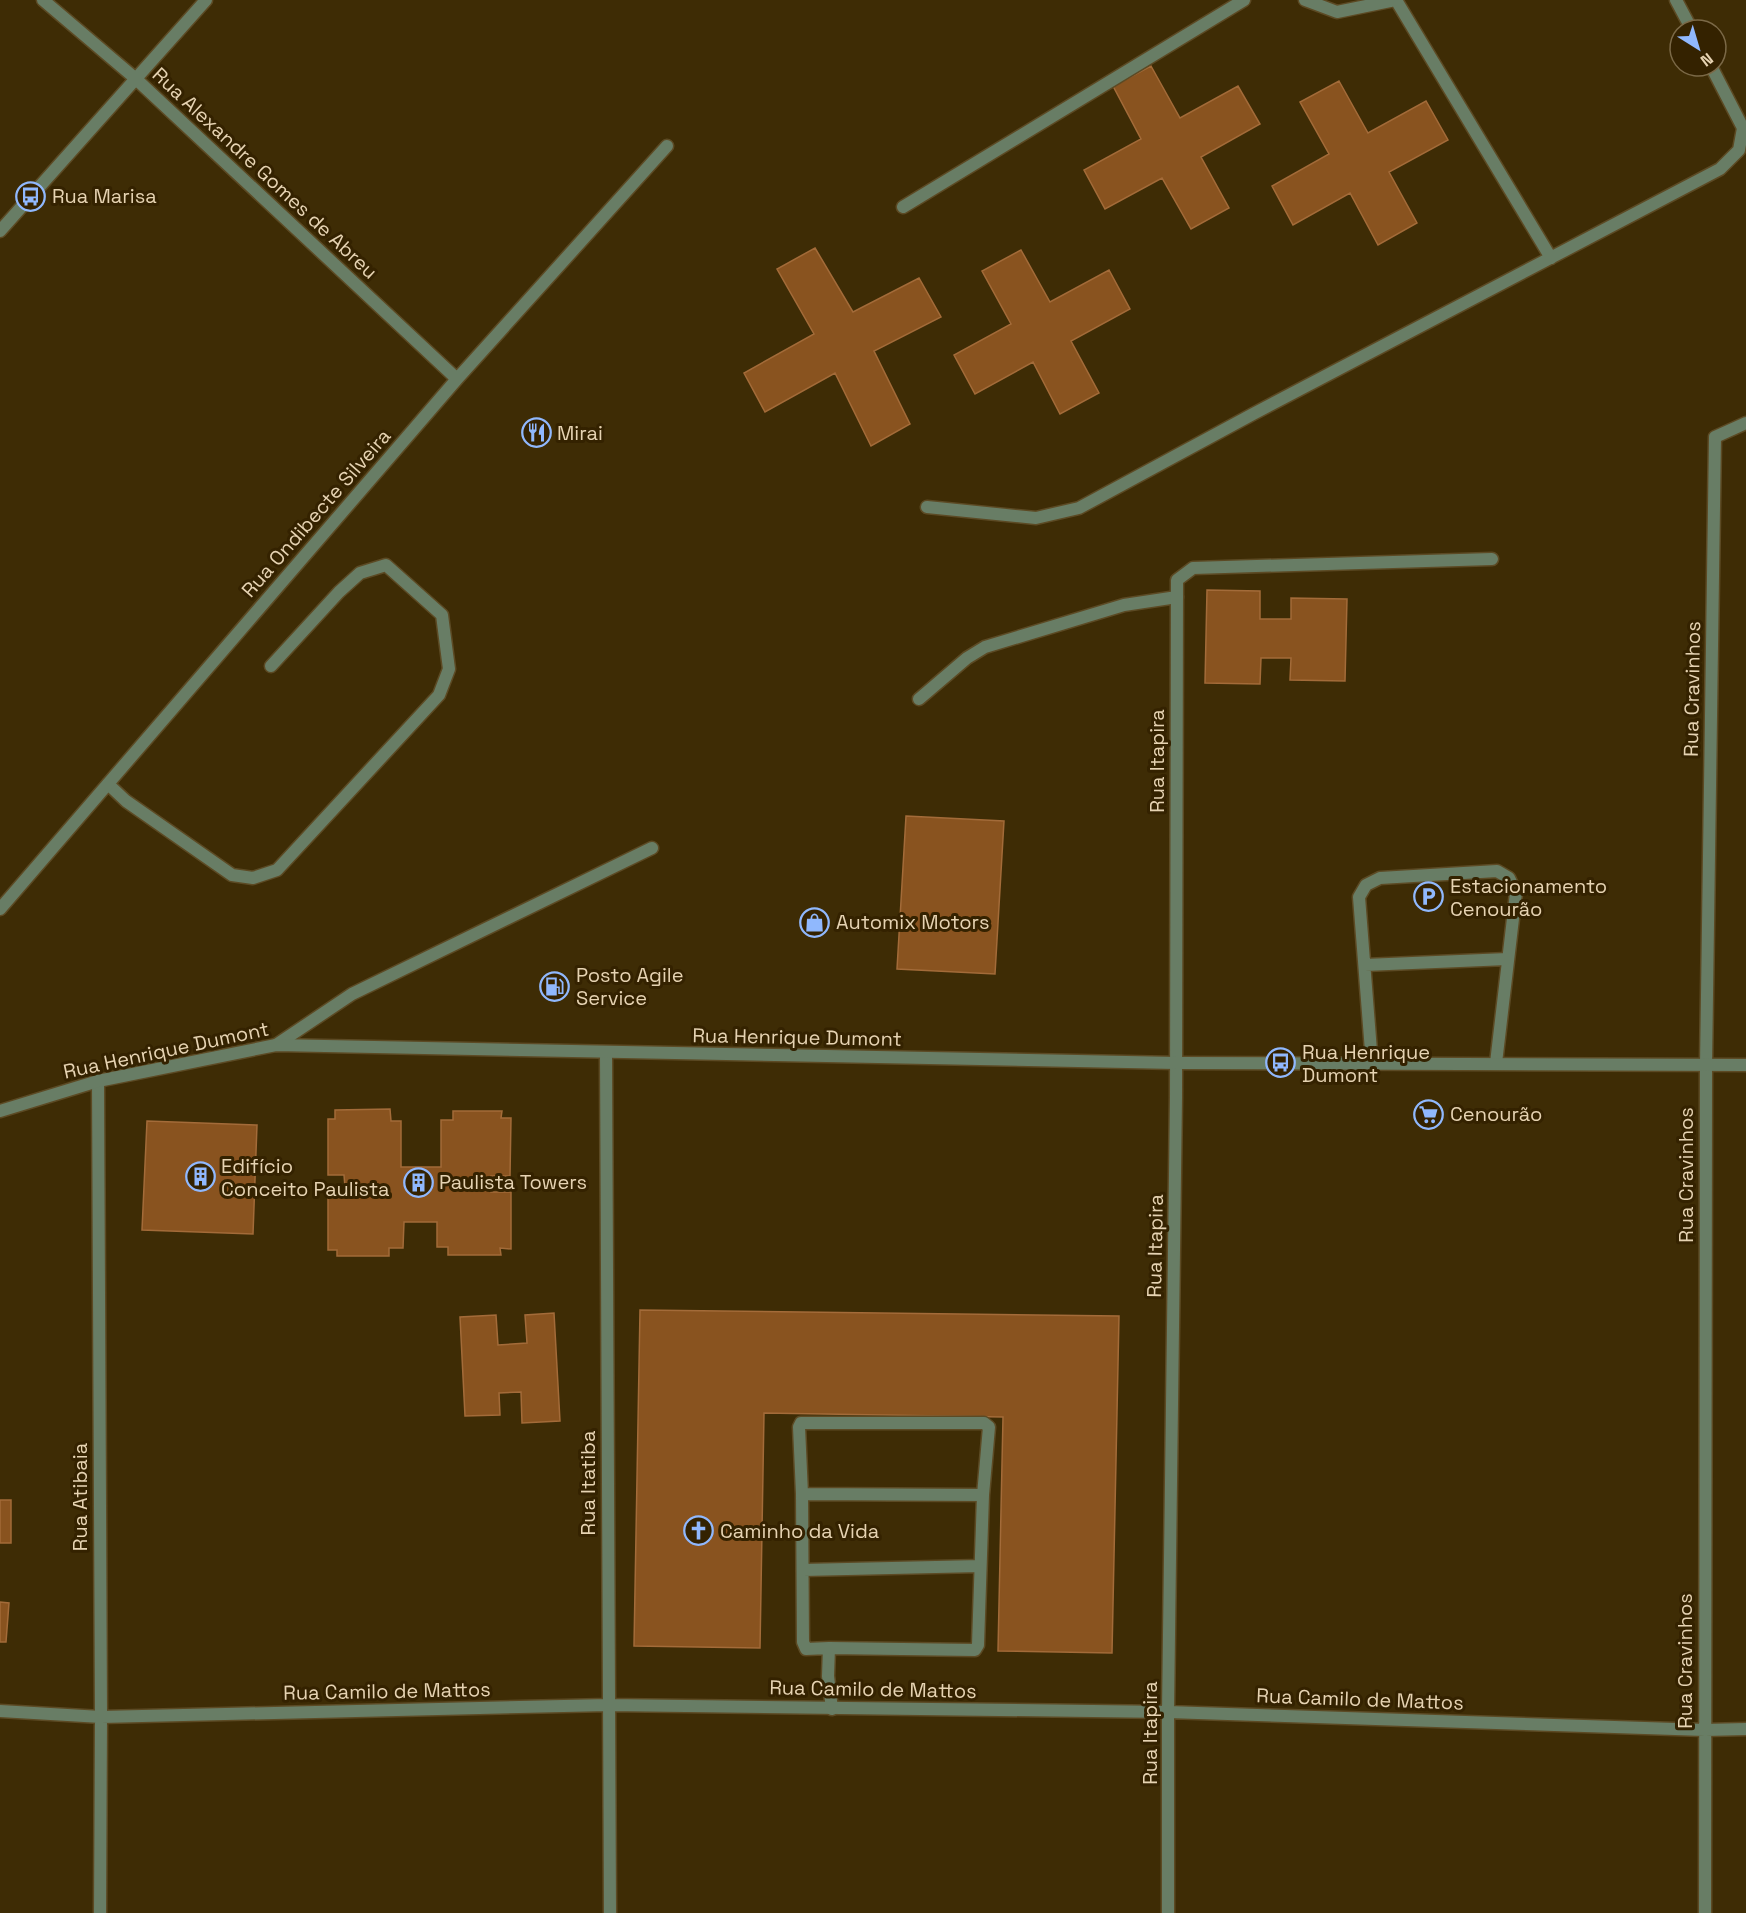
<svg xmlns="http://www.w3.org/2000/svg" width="1746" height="1913" viewBox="0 0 1746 1913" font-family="'Space Grotesk',sans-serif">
<rect width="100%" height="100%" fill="#3e2c05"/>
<path fill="#89531f" stroke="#a36b39" stroke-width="1.5" d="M1151,66L1180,118L1238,86L1260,124L1201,157L1229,208L1191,229L1162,178L1105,209L1084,170L1141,139L1113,86Z
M1339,81L1368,133L1426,101L1448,140L1389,172L1417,223L1378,245L1350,193L1293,225L1272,186L1329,154L1300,102Z
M815,248L853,312L919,278L941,317L874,351L910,424L871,446L835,373L765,412L744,373L814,334L777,269Z
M1021,250L1050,302L1109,270L1130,309L1071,341L1099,393L1060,414L1033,362L975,394L954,355L1011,324L982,271Z
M1207,590L1260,591V619H1291V598L1347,599L1345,681L1290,680L1291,658H1261L1260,684L1205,683Z
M906,816L1004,821L995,974L897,969Z
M390,1109L391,1121H401V1167H441V1120H453V1111H502L501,1118H511L510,1176H491V1192H511V1249L500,1248L501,1255H448V1247H437V1222H404L403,1248H389V1256H337V1250H328V1187H345L344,1175H328V1119H335V1110Z
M147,1121L257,1125L253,1234L142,1230Z
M640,1310L1119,1316L1112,1653L998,1651L1003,1417L764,1413L760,1648L634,1646Z
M554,1313L560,1421L522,1423L521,1392L499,1393L500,1415L465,1416L460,1317L496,1315L498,1345L527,1343L525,1315Z
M0,1500H11V1543H0Z
M0,1602L9,1603L6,1642H0Z"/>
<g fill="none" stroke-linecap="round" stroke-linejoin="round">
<defs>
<path id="service" d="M919,699L967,658L985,647L1124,605L1177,597
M108,784L126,801L232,875L253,878L277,870L439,695L449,669L442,615L386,565L360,573L339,592L271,666
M1365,965L1507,959
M276,1045L352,994L652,848
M1372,1064L1359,897L1366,885L1380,878L1497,871L1509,878L1516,893L1496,1063
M802,1494L983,1495
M803,1570L980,1566
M829,1648L975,1650L978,1645L983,1495L989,1427L984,1423H801L799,1427L802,1494L803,1642L806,1649L829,1648L828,1676L832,1709"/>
<path id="minor" d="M43,0L136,79L457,379
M1305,0L1337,12L1395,0
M1396,0L1551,258
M1676,0L1692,30
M903,207L1244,0
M0,231L206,0
M927,507L1036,518L1079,508L1253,414L1720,169L1739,150L1743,128L1711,66
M0,909L457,379L667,146
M606,1053L610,1913
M98,1081L101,1717L100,1913
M0,1711L101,1717L608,1705L1168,1712L1705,1730L1746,1729
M1168,1913V1712L1176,1097L1177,580L1193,568L1492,559
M1705,1913L1706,1065L1715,437L1746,423"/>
<path id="tertiary" d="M0,1111L98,1081L276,1045L1176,1063L1746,1065"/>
</defs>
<use href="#service" stroke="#5c4a24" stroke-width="15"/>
<use href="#minor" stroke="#5c4a24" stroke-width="15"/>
<use href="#tertiary" stroke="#5c4a24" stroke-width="15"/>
<use href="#service" stroke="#687d65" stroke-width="12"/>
<use href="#minor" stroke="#687d65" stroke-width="12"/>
<use href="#tertiary" stroke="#687d65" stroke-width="12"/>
</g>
<defs>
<symbol id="bus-ring" viewBox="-11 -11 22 22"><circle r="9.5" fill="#342200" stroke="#90b8fd" stroke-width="1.5"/><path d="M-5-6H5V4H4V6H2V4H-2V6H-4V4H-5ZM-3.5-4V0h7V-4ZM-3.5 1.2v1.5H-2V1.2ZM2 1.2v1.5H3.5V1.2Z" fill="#90b8fd"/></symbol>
<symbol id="restaurant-ring" viewBox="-11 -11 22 22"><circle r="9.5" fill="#342200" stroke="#90b8fd" stroke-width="1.5"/><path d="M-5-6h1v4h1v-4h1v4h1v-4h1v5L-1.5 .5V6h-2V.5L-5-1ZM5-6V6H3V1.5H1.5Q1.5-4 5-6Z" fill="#90b8fd"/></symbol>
<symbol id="parking-ring" viewBox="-11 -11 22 22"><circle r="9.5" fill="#342200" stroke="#90b8fd" stroke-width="1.5"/><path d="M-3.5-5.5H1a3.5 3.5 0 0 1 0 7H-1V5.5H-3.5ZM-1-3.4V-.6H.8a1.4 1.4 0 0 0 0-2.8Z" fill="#90b8fd"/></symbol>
<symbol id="shop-ring" viewBox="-11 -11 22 22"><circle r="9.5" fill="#342200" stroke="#90b8fd" stroke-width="1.5"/><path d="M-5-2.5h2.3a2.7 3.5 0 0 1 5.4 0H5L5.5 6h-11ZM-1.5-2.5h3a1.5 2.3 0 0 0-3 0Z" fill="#90b8fd"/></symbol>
<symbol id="fuel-ring" viewBox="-11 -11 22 22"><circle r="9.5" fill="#342200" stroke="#90b8fd" stroke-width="1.5"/><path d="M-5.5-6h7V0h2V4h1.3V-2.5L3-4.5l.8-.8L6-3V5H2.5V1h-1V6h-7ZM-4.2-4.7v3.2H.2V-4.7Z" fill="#90b8fd"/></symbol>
<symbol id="supermarket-ring" viewBox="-11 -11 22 22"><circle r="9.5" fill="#342200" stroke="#90b8fd" stroke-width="1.5"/><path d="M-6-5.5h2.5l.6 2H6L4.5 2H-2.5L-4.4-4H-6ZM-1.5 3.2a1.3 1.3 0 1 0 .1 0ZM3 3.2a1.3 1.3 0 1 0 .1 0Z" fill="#90b8fd"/></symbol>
<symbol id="building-ring" viewBox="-11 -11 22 22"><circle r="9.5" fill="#342200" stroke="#90b8fd" stroke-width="1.5"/><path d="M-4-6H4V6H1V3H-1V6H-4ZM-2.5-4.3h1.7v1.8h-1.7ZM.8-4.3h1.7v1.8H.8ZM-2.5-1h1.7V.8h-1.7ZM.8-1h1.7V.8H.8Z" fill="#90b8fd"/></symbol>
<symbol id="church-ring" viewBox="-11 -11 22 22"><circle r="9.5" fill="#342200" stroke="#90b8fd" stroke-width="1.5"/><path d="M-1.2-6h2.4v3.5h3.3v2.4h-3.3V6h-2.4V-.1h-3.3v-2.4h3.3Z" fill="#90b8fd"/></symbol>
</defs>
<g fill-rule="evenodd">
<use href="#bus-ring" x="14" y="180" width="33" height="33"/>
<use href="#restaurant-ring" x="520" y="416" width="33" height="33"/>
<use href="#parking-ring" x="1412" y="880" width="33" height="33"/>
<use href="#shop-ring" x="798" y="906" width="33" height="33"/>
<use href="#fuel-ring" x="538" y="970" width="33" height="33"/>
<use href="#bus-ring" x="1264" y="1046" width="33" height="33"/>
<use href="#supermarket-ring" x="1412" y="1098" width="33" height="33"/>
<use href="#building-ring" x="184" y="1160" width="33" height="33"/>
<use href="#building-ring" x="402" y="1166" width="33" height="33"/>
<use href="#church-ring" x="682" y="1514" width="33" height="33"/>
</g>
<g text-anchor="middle" stroke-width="6" stroke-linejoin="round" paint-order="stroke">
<g font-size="20" fill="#e6d3b2" stroke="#342200">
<text transform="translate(265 173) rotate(43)" y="7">Rua Alexandre Gomes de Abreu</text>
<text transform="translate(316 513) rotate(-49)" y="7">Rua Ondibecte Silveira</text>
<text transform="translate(1692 689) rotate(-89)" y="7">Rua Cravinhos</text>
<text transform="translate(1157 761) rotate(-90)" y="7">Rua Itapira</text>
<text transform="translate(797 1037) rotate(1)" y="7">Rua Henrique Dumont</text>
<text transform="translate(166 1050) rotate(-12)" y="7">Rua Henrique Dumont</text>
<text transform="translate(1686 1175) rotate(-90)" y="7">Rua Cravinhos</text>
<text transform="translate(1155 1246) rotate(-89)" y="7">Rua Itapira</text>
<text transform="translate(588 1483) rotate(-90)" y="7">Rua Itatiba</text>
<text transform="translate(80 1497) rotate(-90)" y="7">Rua Atibaia</text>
<text transform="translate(1685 1661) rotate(-90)" y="7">Rua Cravinhos</text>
<text transform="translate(873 1689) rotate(1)" y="7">Rua Camilo de Mattos</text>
<text transform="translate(387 1691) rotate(-1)" y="7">Rua Camilo de Mattos</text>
<text transform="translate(1360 1699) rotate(2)" y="7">Rua Camilo de Mattos</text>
<text transform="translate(1150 1733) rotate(-90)" y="7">Rua Itapira</text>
</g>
<g font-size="20" fill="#e6d3b2" stroke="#342200" text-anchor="start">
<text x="52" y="203">Rua Marisa</text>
<text x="557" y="440">Mirai</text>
<text x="1450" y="893">Estacionamento<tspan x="1450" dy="23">Cenourão</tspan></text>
<text x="836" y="929">Automix Motors</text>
<text x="576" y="982">Posto Agile<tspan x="576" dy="23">Service</tspan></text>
<text x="1302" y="1059">Rua Henrique<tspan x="1302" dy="23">Dumont</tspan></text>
<text x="1450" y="1121">Cenourão</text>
<text x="221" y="1173">Edifício<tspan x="221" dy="23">Conceito Paulista</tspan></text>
<text x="439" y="1189">Paulista Towers</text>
<text x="720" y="1538">Caminho da Vida</text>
</g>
</g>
<g transform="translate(1698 48) rotate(143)"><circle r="28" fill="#342200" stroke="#7b6947" stroke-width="1.5"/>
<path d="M0-4.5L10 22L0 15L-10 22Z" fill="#90b8fd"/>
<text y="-9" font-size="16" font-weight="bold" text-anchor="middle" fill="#e6d3b2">N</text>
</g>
</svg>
